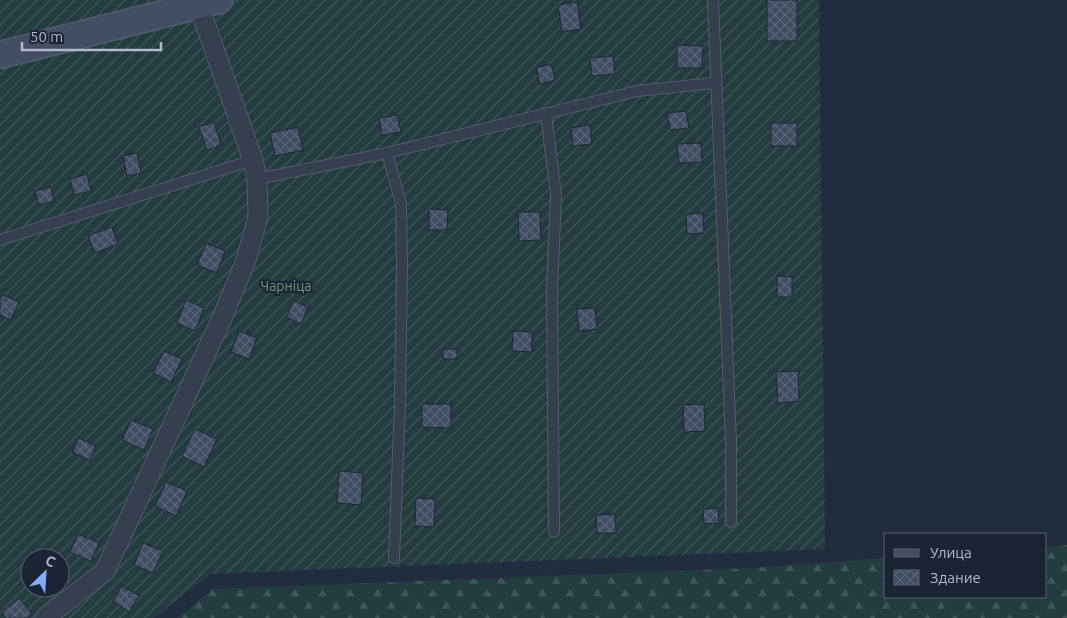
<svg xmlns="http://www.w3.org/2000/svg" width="1067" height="618" viewBox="0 0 1067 618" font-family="Ubuntu,sans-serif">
<defs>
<pattern id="forest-firs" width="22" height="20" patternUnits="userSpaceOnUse" patternTransform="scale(1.25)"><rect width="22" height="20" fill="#233c40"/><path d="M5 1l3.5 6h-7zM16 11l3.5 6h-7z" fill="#41565a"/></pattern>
<pattern id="garden-furrows" width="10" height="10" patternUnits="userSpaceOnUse" patternTransform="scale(1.25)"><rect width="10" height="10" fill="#233c40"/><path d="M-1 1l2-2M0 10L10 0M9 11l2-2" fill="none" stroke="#41565a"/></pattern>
<pattern id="building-cross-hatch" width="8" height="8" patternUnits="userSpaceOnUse" patternTransform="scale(1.25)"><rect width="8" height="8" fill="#3f4c62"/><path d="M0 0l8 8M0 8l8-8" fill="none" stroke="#586477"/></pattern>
</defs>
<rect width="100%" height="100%" fill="#212d3f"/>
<path fill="url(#forest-firs)" d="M1067,545V618H177L213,589L752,568L886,558V597H1046V547Z"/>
<path fill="url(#garden-furrows)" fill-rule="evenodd" d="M0,0H819L825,549L210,574L154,618H0ZM30,558H60V588H30Z"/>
<path fill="url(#building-cross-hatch)" stroke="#1c2636" d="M767,0H797V41H767Z
M577,2L581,29L562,32L558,5Z
M677,45L703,46L702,68H677Z
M613,56L615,74L592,76L590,58Z
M551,64L555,80L540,84L536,68Z
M686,111L689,128L670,130L667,113Z
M397,115L401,132L382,135L379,118Z
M214,122L221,145L207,150L199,127Z
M771,123H797V146H771Z
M590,125L592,144L573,146L571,128Z
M298,127L303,150L275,156L270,133Z
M701,143L702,162L679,163L677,144Z
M137,153L141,173L127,176L123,156Z
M87,174L91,191L74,195L70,179Z
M51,187L54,201L39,205L35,191Z
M429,209L448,210L447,230H429Z
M518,212H540L541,240L519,241Z
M703,213L704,233L687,234L686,214Z
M112,227L118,244L95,253L88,236Z
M206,243L225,251L217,273L197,265Z
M777,276L792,277V297H777Z
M3,295L19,302L11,320L0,315V300Z
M186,300L204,308L195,331L177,323Z
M294,301L308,307L301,324L286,317Z
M595,308L597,329L579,331L577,309Z
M239,331L257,338L249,359L231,352Z
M513,331L532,332V352L512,351Z
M443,349H457V359H443Z
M164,351L182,359L171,382L153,373Z
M798,371L799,401L778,403L776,372Z
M422,404H451V428L422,427Z
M704,404L705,431L684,432L683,405Z
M131,420L153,429L144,450L122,440Z
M195,429L217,439L204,467L182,456Z
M79,438L96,446L90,460L72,452Z
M339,471L363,473L361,505L337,503Z
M166,482L187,491L176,516L155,506Z
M416,498L435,499L434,527L415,526Z
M718,508L719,523L704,524L703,509Z
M615,514L616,533H597L596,515Z
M78,534L99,543L91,561L70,552Z
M143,543L163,551L153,573L134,565Z
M122,586L139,596L129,612L113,601Z
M19,598L32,614L27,618H6L2,612Z"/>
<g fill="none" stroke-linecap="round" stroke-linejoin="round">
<defs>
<path id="lane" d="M713,0L731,441V522
M546,114L556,195L552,289L554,532
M387,153L401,203L402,266L400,404L394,558
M257,179L387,153L637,91L714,83
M0,240L253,160"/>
<path id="street" d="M45,618L105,571L223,316L246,260L258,217L257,179L253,160L197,0"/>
<path id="secondary" d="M0,55L219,0"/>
</defs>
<use href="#lane" stroke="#535d6d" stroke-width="12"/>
<use href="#street" stroke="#535d6d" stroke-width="21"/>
<use href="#secondary" stroke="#535d6d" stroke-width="29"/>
<use href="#lane" stroke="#353f4f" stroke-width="10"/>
<use href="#street" stroke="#353f4f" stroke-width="19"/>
<use href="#secondary" stroke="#434d63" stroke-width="26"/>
</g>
<g text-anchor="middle" stroke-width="4.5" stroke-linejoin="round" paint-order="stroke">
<g font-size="14" fill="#659e75" stroke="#1a2434">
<text x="286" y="291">Чарніца</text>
</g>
</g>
<rect x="884" y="533" width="162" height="65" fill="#1a2434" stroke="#566070"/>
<rect x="894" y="549" width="25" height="8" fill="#434d63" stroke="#566070"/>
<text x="930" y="558" font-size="15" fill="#b1baca">Улица</text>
<rect x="894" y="570" width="25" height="15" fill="url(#building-cross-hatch)" stroke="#566070"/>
<text x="930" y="583" font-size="15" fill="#b1baca">Здание</text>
<g transform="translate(45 573) rotate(25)"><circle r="24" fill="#1a2434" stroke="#566070"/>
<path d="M0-4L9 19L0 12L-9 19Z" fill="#81acff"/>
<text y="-8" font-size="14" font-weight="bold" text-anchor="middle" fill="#b1baca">С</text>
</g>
<path d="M22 42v8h139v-8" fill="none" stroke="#b1baca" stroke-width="2.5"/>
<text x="30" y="42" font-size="15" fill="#b1baca" stroke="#1a2434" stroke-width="4" paint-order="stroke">50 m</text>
</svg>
